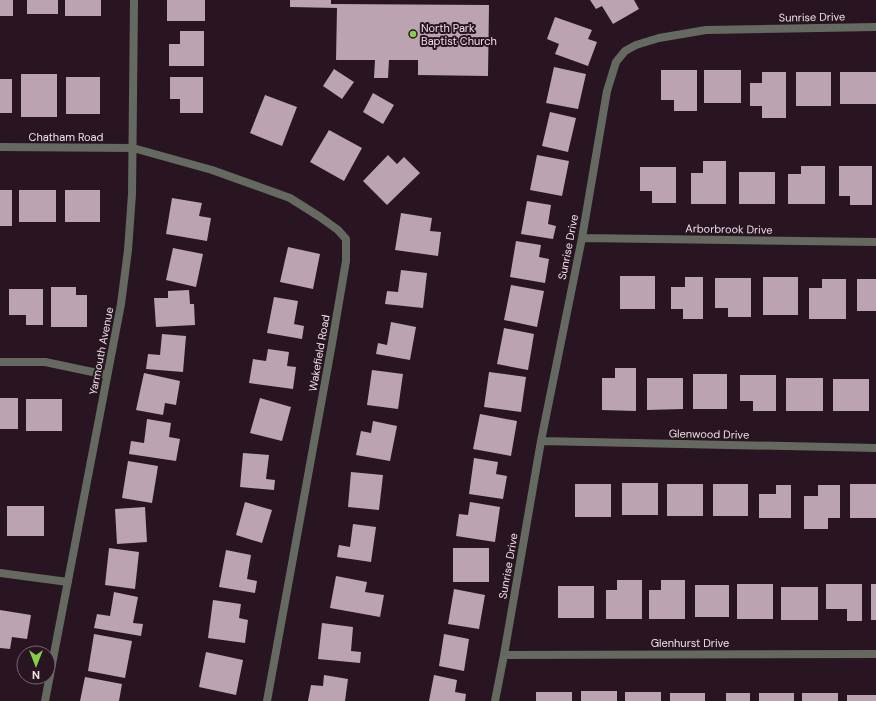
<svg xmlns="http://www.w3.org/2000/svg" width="876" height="701" viewBox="0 0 876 701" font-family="'DM Sans',sans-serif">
<rect width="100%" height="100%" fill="#281521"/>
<path fill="#bca3b1" d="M0,0H13V16H0Z
M27,0H58V14H27Z
M65,0H101V16H65Z
M167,0H205V21H167Z
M290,0H331V4L489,5L488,76L418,75V60H389L388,78H374L375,60H336L337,8L290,7Z
M590,0H634L639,9L613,24L602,6L596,9Z
M555,17L592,30L588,39L597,42L588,66L555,54L559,44L547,39Z
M180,31H204V66H169V44H180Z
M554,67L586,74L578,109L546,103Z
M334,69L354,82L342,99L323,86Z
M661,70H697V111H674V100H661Z
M704,70H741V103H704Z
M762,72H786V118H762V106H750V83H762Z
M796,72H831V106H796Z
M840,72H876V104H840Z
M21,74H57V117H21Z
M66,77H100V114H66Z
M170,77H203V113H180V99H170Z
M0,79H12V113H0Z
M373,93L394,105L383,124L363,112Z
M265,95L297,107L282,146L250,133Z
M550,112L576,118L568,152L542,146Z
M329,130L362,148L344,181L310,162Z
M388,155L397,164L404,157L420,173L387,205L363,181Z
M537,155L569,161L562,196L530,190Z
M703,161H726V204H691V173H703Z
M801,166H825V204H788V174H801Z
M839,166H872V205H850V196H839Z
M640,167H676V203H652V191H640Z
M739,172H775V204H739Z
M0,190H12V226H0Z
M19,190H56V222H19Z
M65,190H100V222H65Z
M172,198L202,203L199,216L211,218L207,241L166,234Z
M527,201L551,205L548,224L556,226L553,239L521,234Z
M401,213L432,218L430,231L441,232L438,256L395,250Z
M516,241L541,245L539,257L549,259L545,283L510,277Z
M288,247L320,254L313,289L280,282Z
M173,248L203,254L196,287L166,280Z
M401,270L427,273L423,308L385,304L387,291L398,292Z
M620,276H655V309H620Z
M685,277H703V319H683V309H671V287H685Z
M763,277H798V315H763Z
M715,278H751V317H728V308H715Z
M822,279H846V319H809V288H822Z
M857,279H876V311H857Z
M511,285L544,291L537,327L504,320Z
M51,287H76V295H87V327H51Z
M9,289H43V325H26V315H9Z
M189,290L190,304H194L195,325L156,327L154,298H168V291Z
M274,297L298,301L294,324L304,326L302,339L267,333Z
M391,322L416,327L410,360L376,354L378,343L387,345Z
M504,328L534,334L528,370L497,364Z
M162,334L186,336L183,372L146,369L148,354L160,355Z
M268,349L289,352L287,366L296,367L293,389L249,383L253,359L266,361Z
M615,368H636V411L602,410V378H615Z
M372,370L403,374L398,409L367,405Z
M489,372L526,377L521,412L484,407Z
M144,373L180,381L176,405L165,403L163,415L136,410Z
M693,374H727V409H693Z
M740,375H776V411H753V401H740Z
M647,378H683V409L647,410Z
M786,378H823V411H786Z
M833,379H869V411H833Z
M0,398H18V429H0Z
M260,398L291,407L282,441L250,433Z
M26,399H62V431H26Z
M480,414L517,421L511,456L473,449Z
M147,419L171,423L169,437L180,439L176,461L129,454L131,441L144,443Z
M373,421L397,426L390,461L356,455L361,431L371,433Z
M243,453L269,455L266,479L275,480L274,490L240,487Z
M474,458L498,462L496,474L507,476L503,499L469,494Z
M128,461L158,466L152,503L122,498Z
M351,472L383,475L379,510L348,507Z
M622,483H658V515H622Z
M575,484H611V517H575Z
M667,484H703V516H667Z
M713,484H748V516H713Z
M850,484H876V518H850Z
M776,485H791V518H759V494H776Z
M818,485H840V518H828V529H804V496H818Z
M245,502L272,510L262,543L236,535Z
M470,502L500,507L495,542L456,536L459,514L468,515Z
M7,506H44V536H7Z
M145,507L147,542L117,544L115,509Z
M353,524L376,527L371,562L337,557L339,545L350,547Z
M109,548L139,552L135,589L105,585Z
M453,548H489V582H453Z
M226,550L251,555L247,579L257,581L255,593L219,587Z
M336,576L367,582L365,592L384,595L380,617L330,608Z
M617,580H642V619H606V590H617Z
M661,580H685V619H649V590H661Z
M737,584H773V619H737Z
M826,584H862V621H847V609H826Z
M871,584H876V620H871Z
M695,585H729V617H695Z
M558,586H594V618H558Z
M781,587H818V620H781Z
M454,589L485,595L479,629L448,624Z
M114,592L138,597L133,623L143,624L141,636L94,628L97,614L110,616Z
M213,600L241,604L239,618L248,620L245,643L208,638Z
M0,610L31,615L27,639L12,637L10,649L0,648Z
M322,623L353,627L351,651L361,652L360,663L318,659Z
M94,634L132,641L125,678L88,671Z
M444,634L469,639L464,671L439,666Z
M206,652L243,660L236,695L199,687Z
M324,675L348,679L345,701H308L311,685L323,686Z
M434,675L457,680L455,692L466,694L465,701H429Z
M85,677L122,684L119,701H80Z
M581,691H617V701H581Z
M536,692H572V701H536Z
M625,692H661V701H625Z
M670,693H705V701H670Z
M726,693H750V701H726Z
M759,693H794V701H759Z
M802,693H838V701H802Z
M847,695H876V701H847Z"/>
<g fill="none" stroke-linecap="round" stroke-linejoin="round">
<path stroke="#646a60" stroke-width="8" d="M0,147L133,148L212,170L290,198L320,217L338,230L346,239V261L331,349L267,701
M582,238L876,242
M0,362H45L107,375
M541,441L876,448
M0,573L68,582
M504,655L876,654
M45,701L121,304L128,250L132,194L134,0
M495,701L504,655L541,441L582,238L607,91L616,62L625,51L636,45L659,38L706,30L876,27"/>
</g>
<circle fill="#86cf4b" stroke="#281521" stroke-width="1.5" cx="413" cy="34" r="4"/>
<g text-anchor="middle" stroke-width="4" stroke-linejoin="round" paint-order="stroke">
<g font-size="11" fill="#efe1e8" stroke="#281521">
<text transform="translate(812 17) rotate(-1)" y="4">Sunrise Drive</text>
<text x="66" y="141">Chatham Road</text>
<text transform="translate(729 229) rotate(1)" y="4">Arborbrook Drive</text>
<text transform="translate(568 247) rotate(-79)" y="4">Sunrise Drive</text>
<text transform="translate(101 351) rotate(-79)" y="4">Yarmouth Avenue</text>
<text transform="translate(319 353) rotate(-80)" y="4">Wakefield Road</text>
<text transform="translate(709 434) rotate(1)" y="4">Glenwood Drive</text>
<text transform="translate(508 566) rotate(-80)" y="4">Sunrise Drive</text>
<text x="690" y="647">Glenhurst Drive</text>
</g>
<g font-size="11" fill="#efe1e8" stroke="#281521" text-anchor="start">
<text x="421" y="32">North Park<tspan x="421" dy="13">Baptist Church</tspan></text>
</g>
</g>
<g transform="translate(36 665) rotate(180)"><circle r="19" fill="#281521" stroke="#786771"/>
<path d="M0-3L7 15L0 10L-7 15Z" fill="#86cf4b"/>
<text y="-6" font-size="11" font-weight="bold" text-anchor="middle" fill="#efe1e8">N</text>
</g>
</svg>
